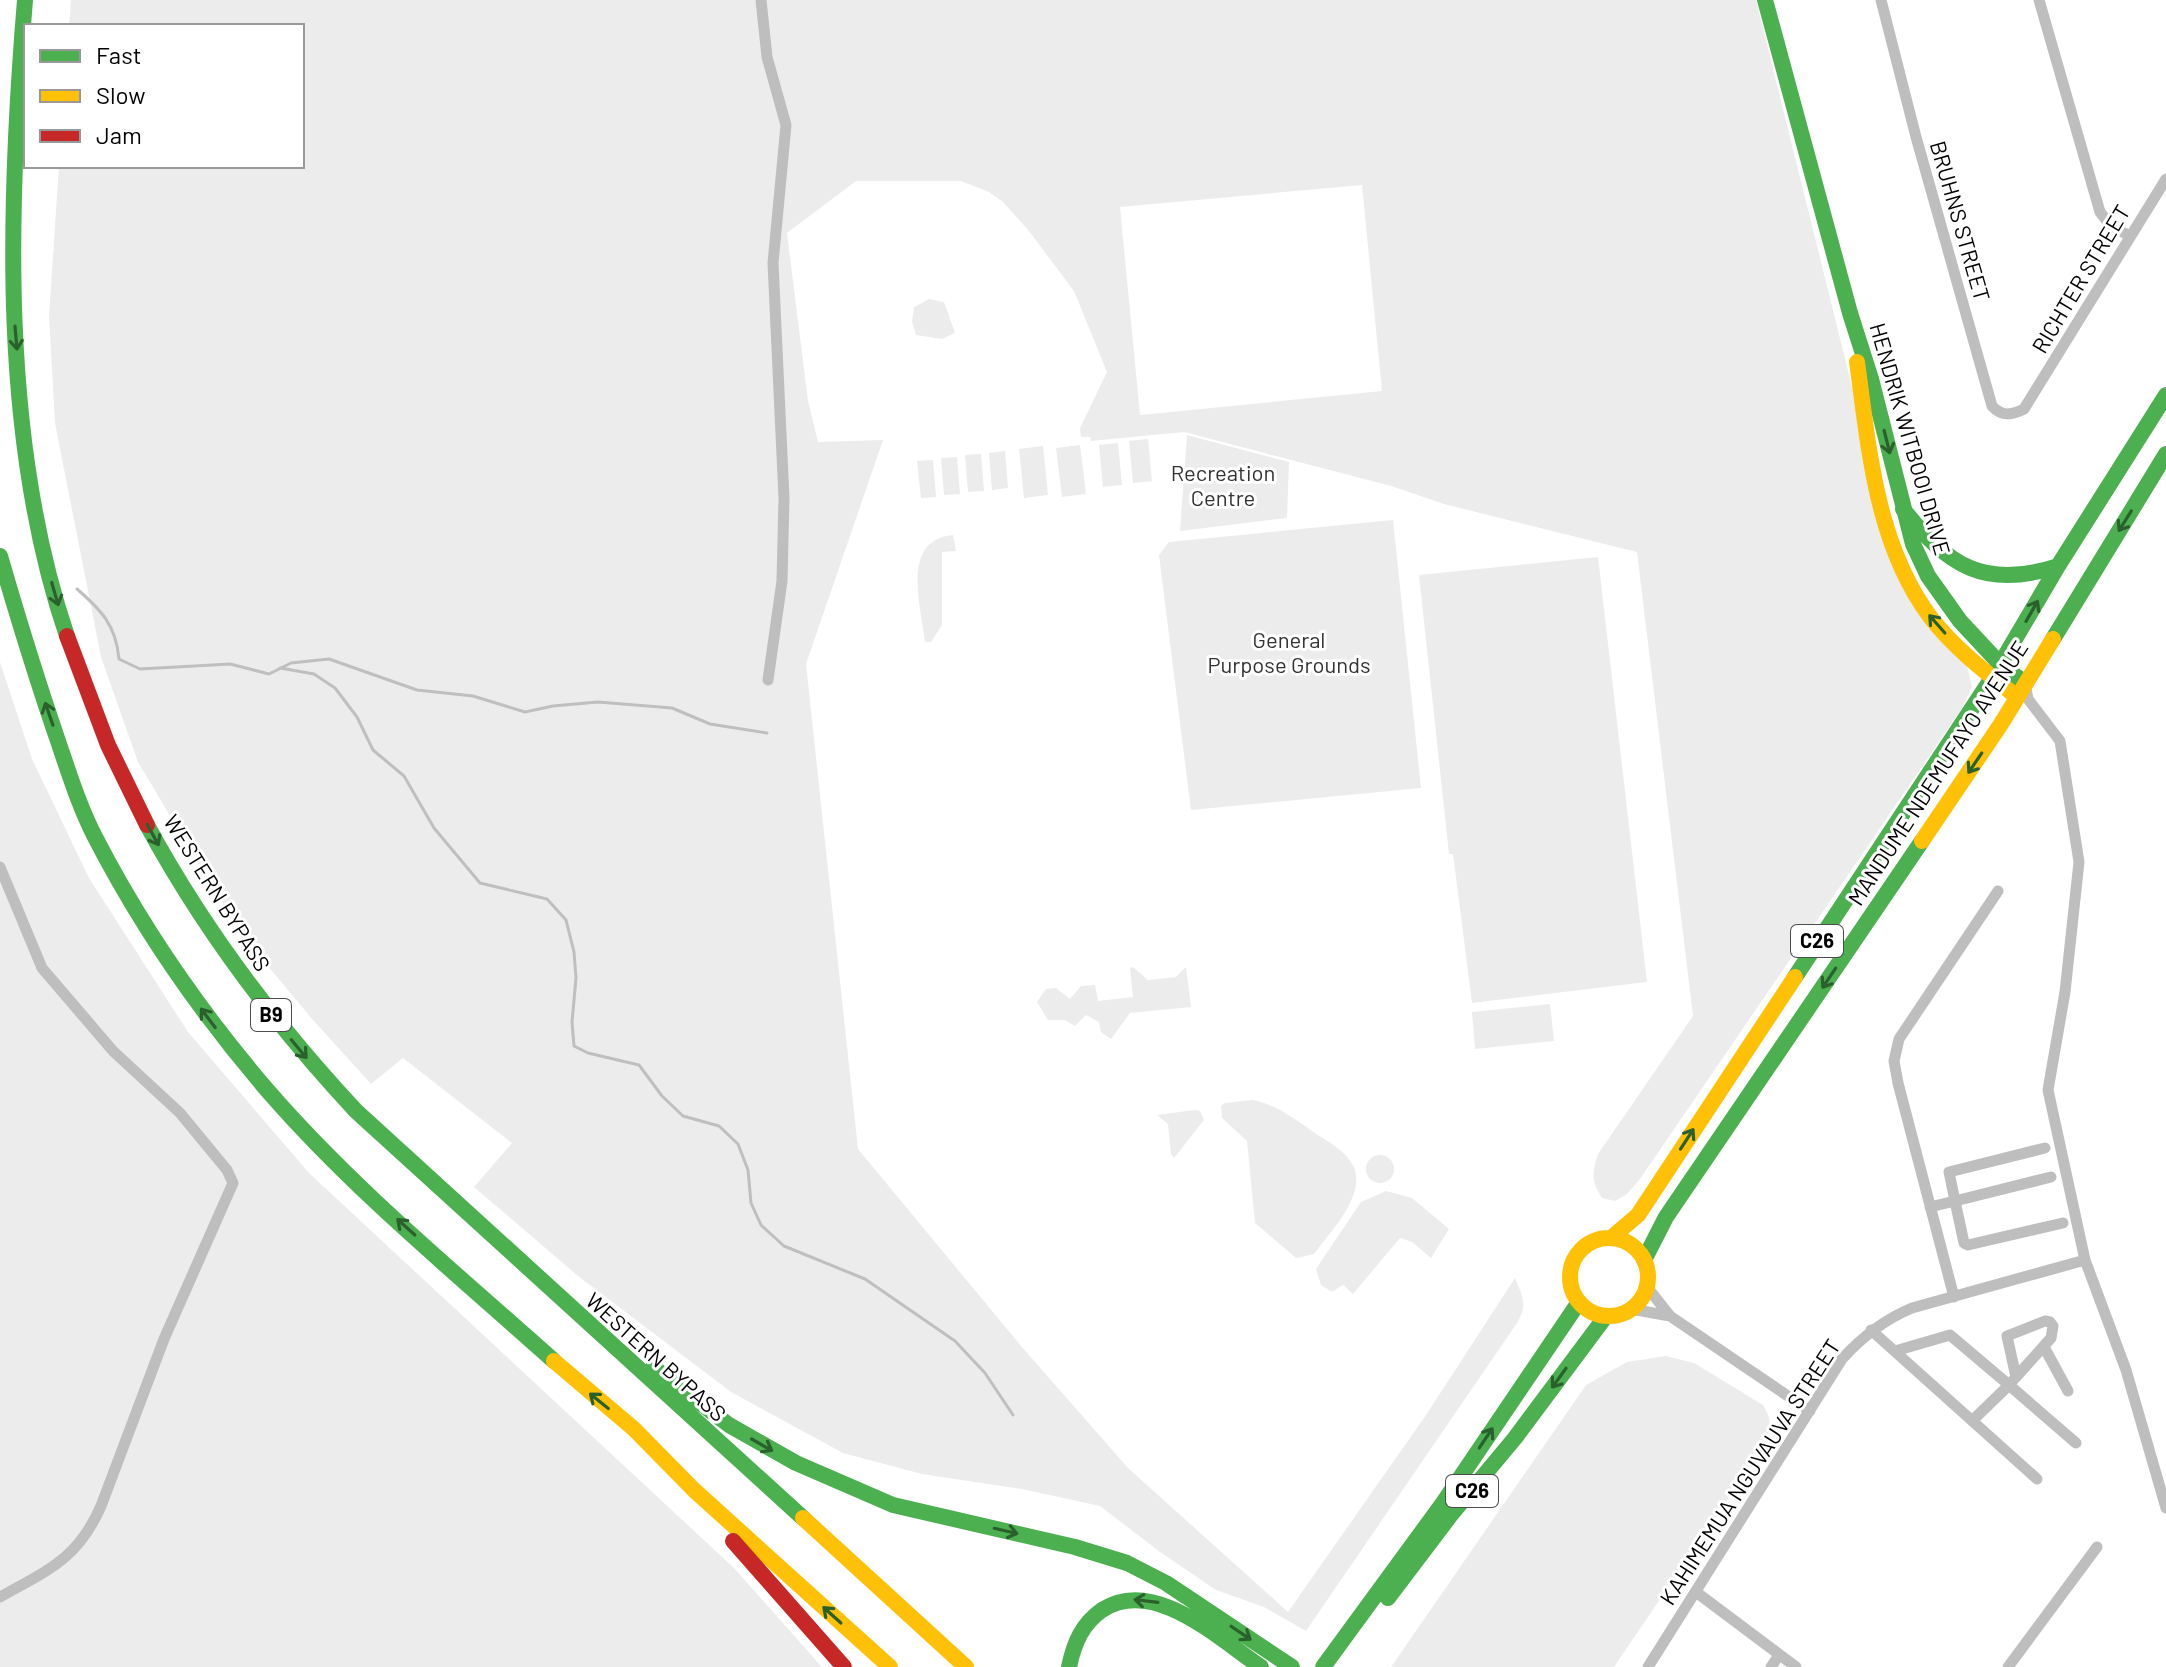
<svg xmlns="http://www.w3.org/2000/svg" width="2166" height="1667" viewBox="0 0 2166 1667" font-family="Barlow,sans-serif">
<rect width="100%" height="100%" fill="#fff"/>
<path fill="#ececec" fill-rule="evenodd" d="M71,0H1756L1888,532L1898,559L1967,666L1972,687L1960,711L1640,1179L1627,1194L1615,1201L1602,1198C1591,1181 1592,1173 1598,1154L1693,1016L1637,552L1444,504L1391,486L1184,432L1091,441L1090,437H1081L1080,428L1107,372L1074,291L1029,231L1003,202L989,192L961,181H856L787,233L808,401L818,442L883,440L806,664L858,1149L1021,1346L1128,1468L1288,1612L1426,1415L1515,1278C1523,1298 1528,1304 1517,1323L1306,1631L1264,1607L1216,1590L1160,1552L1100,1506L1022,1489L922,1474L843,1453L731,1392L578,1276L474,1187L512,1143L403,1058L371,1084L313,1020L246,940L210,883L138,762L101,657L55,423L49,316L59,166H302V26H69ZM1362,185L1382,391L1140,415L1120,207Z
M929,299L944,302L955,333L942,339L916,335L912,322L914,307Z
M1187,435L1289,462L1287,518L1180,531Z
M1148,439L1152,481L1133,483L1129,441Z
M1118,443L1122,485L1103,487L1099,445Z
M1080,445L1086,494L1062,497L1056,448Z
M1043,446L1048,495L1024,498L1019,449Z
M1005,451L1008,488L992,490L989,453Z
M981,454L984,491L968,492L965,455Z
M957,457L960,494L944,495L941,458Z
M933,460L936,497L921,498L917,461Z
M1393,520L1421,788L1191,810L1159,555L1169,542Z
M953,535L956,551L942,552V625L931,642H925C921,606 900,540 953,535Z
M1598,557L1647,982L1472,1003L1453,854H1449L1419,575Z
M0,662L32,759L89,878L188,1032L309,1173L734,1568L822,1667H0Z
M1133,967L1148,980L1176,977L1186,967L1191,1007L1130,1013L1111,1039L1101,1032L1099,1022L1086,1015L1075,1026L1065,1020H1048L1037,1002L1046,989L1056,988L1070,999L1081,986L1095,985L1098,1001L1133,997L1130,968Z
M1550,1004L1554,1041L1475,1049L1472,1012Z
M1252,1100C1275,1104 1293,1118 1312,1131C1325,1140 1343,1149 1351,1162C1371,1191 1330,1232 1314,1254L1296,1258L1255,1223L1247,1141L1222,1118L1221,1106L1225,1103Z
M1195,1110L1200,1111L1204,1120L1174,1158L1171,1154L1168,1124L1157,1115Z
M1366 1169a14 14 0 1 1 28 0a14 14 0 1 1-28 0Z
M1386,1191L1412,1198L1449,1229L1431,1258L1412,1242L1400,1238L1353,1294L1343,1285L1332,1292L1321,1285L1316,1269L1361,1202Z
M1666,1356L1694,1363L1763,1405C1772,1419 1771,1428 1766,1443L1614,1667H1391L1586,1385L1627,1362Z"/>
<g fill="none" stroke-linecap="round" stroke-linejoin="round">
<path stroke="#bfbfbf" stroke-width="3" d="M77,589C101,610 116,625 119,659L140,669L230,664L269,674L291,663L329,659L417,690L473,696L525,712L553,706L598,702L672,708L710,724L767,733
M280,668L314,674L335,688L357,717L373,750L404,776L434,828L480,883L547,899L566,920L574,952L576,978L572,1022L574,1046L588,1053L639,1065L662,1096L683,1116L719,1126L738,1144L748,1170L751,1203L761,1225L784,1246L865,1279L955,1341L985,1373L1013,1415"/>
<path stroke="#bebebe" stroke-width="11" d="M761,0L767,57L786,125L773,263L784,498L782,581L768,680
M1881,0L1916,137L1992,406C2002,417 2012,415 2024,409L2166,179
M2039,0L2100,212L2111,226L2130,236
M2025,684L2028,699L2060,741L2079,862L2065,992L2048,1090L2085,1260L2126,1370L2166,1508
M0,867L42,968L113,1051L180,1113L227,1170L233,1183L164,1339L101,1506C78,1559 48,1570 0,1597
M2045,1148L1949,1172L1955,1201L2051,1177
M1930,1207L1955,1201L1964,1243L1968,1245L2063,1223
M1647,1287L1670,1316L1810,1411
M1954,1297L1898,1083L1894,1061L1899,1039L1998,891
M1631,1309L1670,1316
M2045,1321L2050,1322L2053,1326L2051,1338L2016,1377L2007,1336Z
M1871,1330L2037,1479
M2044,1347L2068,1391
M1895,1351L1950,1335L2009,1385L2016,1377
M1973,1420L2009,1385L2076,1443
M1696,1592L1796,1667
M1648,1667L1842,1359C1862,1337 1883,1320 1912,1308L2085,1260
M1771,1667L1779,1655
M2008,1667L2097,1547"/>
<path stroke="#4caf50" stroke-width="16" d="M25,0C8,206 0,439 67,636
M1765,0L1850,313L1871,379L1913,544L1928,576L1960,621L2001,665L2025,683
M1903,509C1948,566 1985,590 2058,566
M0,556C18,618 37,680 58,741C69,773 79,806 95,837C142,928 201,1013 268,1091C354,1190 457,1274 554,1361
M2053,639L2166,454
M147,825C204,930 274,1023 356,1111L803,1518
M1795,977L1992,678L2058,566L2166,395
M1644,1260L1666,1217L1922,841
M653,1367L729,1425L796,1463L893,1505L1075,1547L1127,1563L1166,1583L1292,1667
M1388,1598L1450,1516L1515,1438L1606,1316
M1069,1667C1074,1643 1082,1624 1102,1610C1154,1576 1219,1639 1261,1667
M1323,1667L1443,1503L1579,1302"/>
<path stroke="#ffc107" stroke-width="16" d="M1857,362C1869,449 1876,545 1931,618C1955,649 1987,673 2017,697
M1922,841L2001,724L2053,639
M1611,1238L1638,1215L1795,977
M1570 1277a39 39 0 1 1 78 0a39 39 0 1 1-78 0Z
M554,1361L634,1429L694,1490L890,1667
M803,1518L966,1667"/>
<path stroke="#c62828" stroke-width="16" d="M67,636L108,745L147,825
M733,1541L844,1667"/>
</g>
<defs><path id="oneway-shaft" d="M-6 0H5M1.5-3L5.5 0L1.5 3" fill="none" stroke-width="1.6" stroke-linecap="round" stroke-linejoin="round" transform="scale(2)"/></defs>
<g stroke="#2a602c">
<use href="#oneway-shaft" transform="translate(16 338) rotate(85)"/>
<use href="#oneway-shaft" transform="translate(1887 442) rotate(76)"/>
<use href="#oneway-shaft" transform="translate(2125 521) rotate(122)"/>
<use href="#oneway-shaft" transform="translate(55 594) rotate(74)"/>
<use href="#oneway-shaft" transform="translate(2032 611) rotate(-60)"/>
<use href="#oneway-shaft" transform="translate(1937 624) rotate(-131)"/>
<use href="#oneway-shaft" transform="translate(49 714) rotate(-109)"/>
<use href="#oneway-shaft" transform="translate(1975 763) rotate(124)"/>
<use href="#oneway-shaft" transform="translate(153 835) rotate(61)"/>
<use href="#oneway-shaft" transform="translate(1829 978) rotate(124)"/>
<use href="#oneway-shaft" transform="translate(208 1018) rotate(-127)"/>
<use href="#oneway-shaft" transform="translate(299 1049) rotate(50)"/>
<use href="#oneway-shaft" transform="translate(1687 1139) rotate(-57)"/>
<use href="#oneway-shaft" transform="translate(406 1227) rotate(-138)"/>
<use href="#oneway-shaft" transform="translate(1559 1378) rotate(126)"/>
<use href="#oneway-shaft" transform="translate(599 1401) rotate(-141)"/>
<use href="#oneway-shaft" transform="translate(1486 1438) rotate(-56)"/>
<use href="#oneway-shaft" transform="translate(762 1445) rotate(30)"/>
<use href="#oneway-shaft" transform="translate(1006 1531) rotate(13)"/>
<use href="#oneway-shaft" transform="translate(1146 1601) rotate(-173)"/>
<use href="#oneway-shaft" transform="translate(832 1615) rotate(-138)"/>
<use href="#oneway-shaft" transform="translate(1241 1633) rotate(34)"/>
</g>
<g text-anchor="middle" stroke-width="6" stroke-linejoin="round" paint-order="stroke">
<g fill="#fff" stroke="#4c4c4c" stroke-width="2">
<rect x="1791" y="925" width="52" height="32" rx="6"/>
<rect x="251" y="999" width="40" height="32" rx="6"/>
<rect x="1446" y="1475" width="52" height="32" rx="6"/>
</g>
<g font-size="20" font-weight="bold" fill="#000">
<text x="1817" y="948">C26</text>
<text x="271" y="1022">B9</text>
<text x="1472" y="1498">C26</text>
</g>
<g font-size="22" fill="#000" stroke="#fff">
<text transform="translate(1960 221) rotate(74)" y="8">BRUHNS STREET</text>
<text transform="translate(2081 279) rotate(-59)" y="8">RICHTER STREET</text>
<text transform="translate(1910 439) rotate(74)" y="8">HENDRIK WITBOOI DRIVE</text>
<text transform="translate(1938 773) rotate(-57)" y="8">MANDUME NDEMUFAYO AVENUE</text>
<text transform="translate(217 893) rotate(58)" y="8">WESTERN BYPASS</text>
<text transform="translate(656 1357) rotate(42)" y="8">WESTERN BYPASS</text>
<text transform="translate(1750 1472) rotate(-57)" y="8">KAHIMEMUA NGUVAUVA STREET</text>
</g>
<g font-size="22" fill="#333" stroke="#fff">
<text x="1223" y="481">Recreation<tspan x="1223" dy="25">Centre</tspan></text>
<text x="1289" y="648">General<tspan x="1289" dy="25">Purpose Grounds</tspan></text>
</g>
</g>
<rect x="24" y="24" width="280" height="144" fill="#ffffff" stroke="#999999" stroke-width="2"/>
<rect x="40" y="50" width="40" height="12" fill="#4caf50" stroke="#999999" stroke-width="2"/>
<text x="96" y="64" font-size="24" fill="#000000">Fast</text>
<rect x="40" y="90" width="40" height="12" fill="#ffc107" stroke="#999999" stroke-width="2"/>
<text x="96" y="104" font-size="24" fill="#000000">Slow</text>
<rect x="40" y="130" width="40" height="12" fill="#c62828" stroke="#999999" stroke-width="2"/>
<text x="96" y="144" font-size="24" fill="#000000">Jam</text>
</svg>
